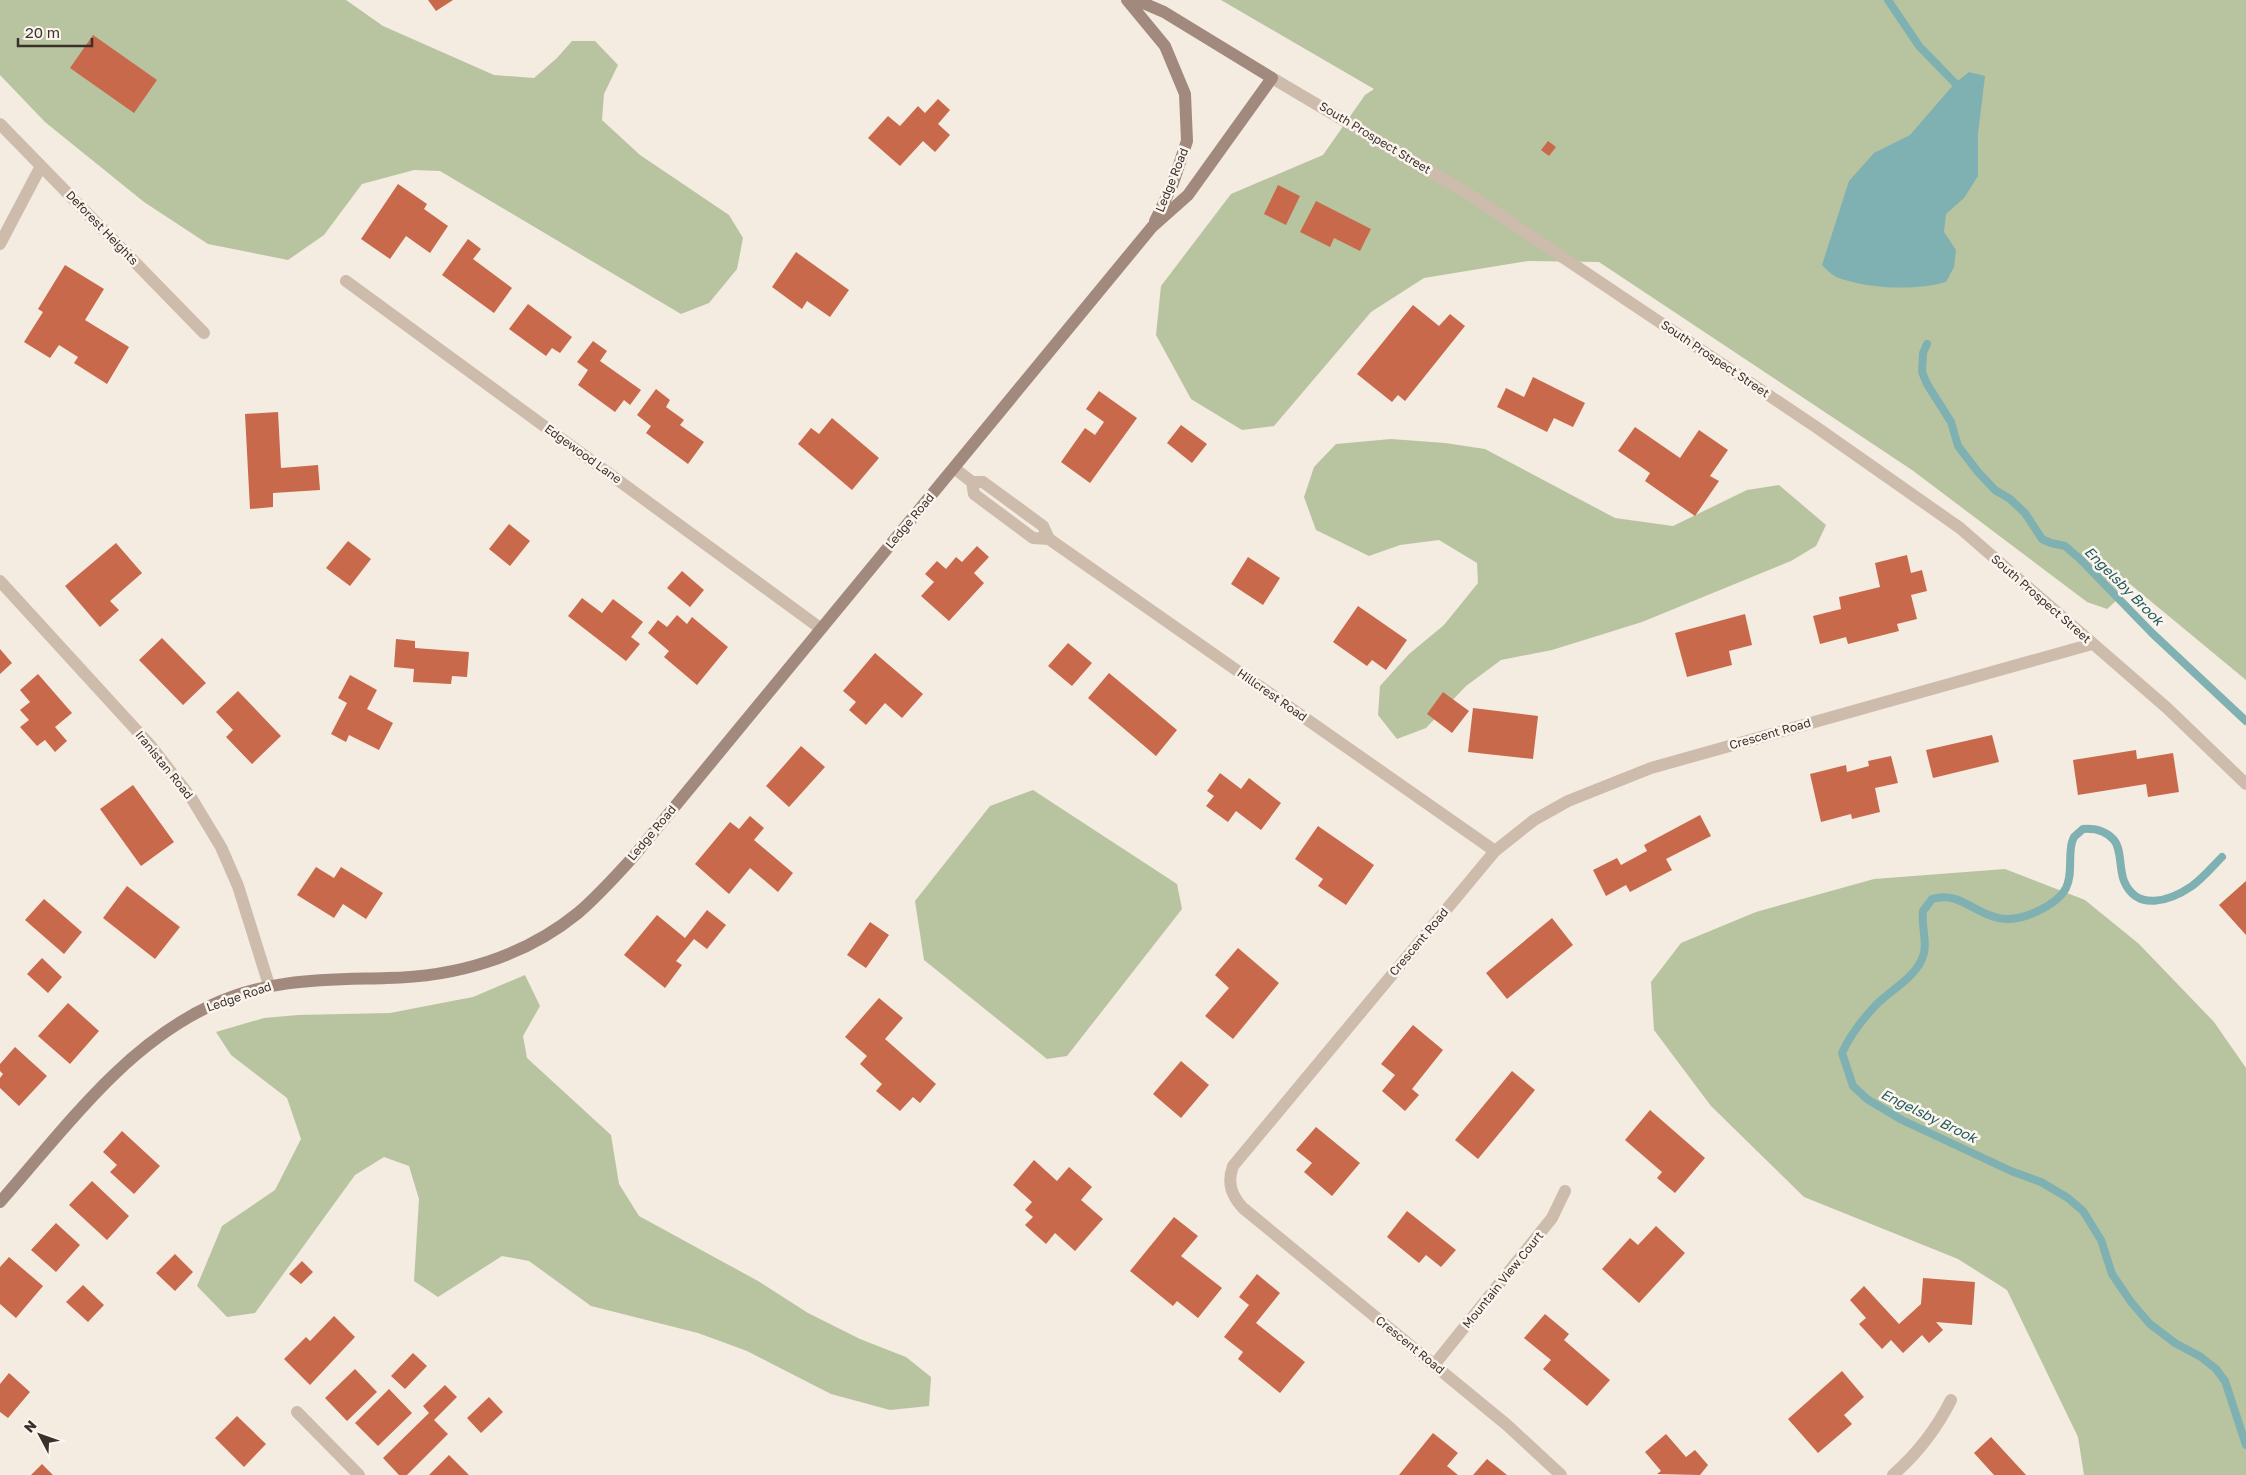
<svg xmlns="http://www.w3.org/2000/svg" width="2246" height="1475" viewBox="0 0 2246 1475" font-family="'Golos Text',sans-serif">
<rect width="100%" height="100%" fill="#f4ebe1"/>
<path fill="#b8c4a0" d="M0,0H346L383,26L494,75L534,78L557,58L572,41H595L618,65L604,94L602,120L640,155L729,215L743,238L737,269L709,303L681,314L440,171L414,170L362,184L324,235L288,260L208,244L144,202L45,122L0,75Z
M1221,0H2246V680L2107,565L2118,586L2117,600L2107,609L2087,602L1912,470L1599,262L1528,261L1424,278L1371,312L1274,426L1242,430L1191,399L1156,335L1161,286L1231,194L1323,155L1365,95L1374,89Z
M1391,439L1445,443L1485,449L1615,518L1673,526L1747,490L1779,485L1826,525L1816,546L1791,561L1642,622L1552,650L1501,660L1466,686L1426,728L1397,739L1378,715L1380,686L1409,654L1444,625L1478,583L1477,563L1439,540L1400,545L1369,556L1316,530L1304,497L1314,467L1336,444Z
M1033,790L1177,884L1182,909L1067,1056L1047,1059L924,960L915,901L990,806Z
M2005,869L2085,900L2139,944L2214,1022L2246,1068V1475H2084L2078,1437L2007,1290L1958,1259L1804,1197L1711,1106L1654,1030L1651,982L1681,943L1756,912L1874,879Z
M525,975L540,1006L523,1036L527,1058L611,1135L619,1184L639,1216L758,1281L808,1313L860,1339L906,1357L931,1377L929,1406L890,1410L831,1394L747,1351L698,1333L591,1306L529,1261L502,1256L438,1297L414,1281L419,1199L409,1166L384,1157L355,1175L255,1313L227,1317L197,1286L222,1226L275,1190L301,1139L287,1098L231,1055L216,1032L264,1018L298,1015L390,1013L473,997Z"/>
<path fill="#7fb0b2" d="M1969,72L1985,76L1978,134V176L1964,198L1946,214L1944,232L1956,250L1954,267L1946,282C1915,291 1867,289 1836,277C1831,274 1826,269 1822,265L1849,181L1874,153L1910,135L1955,83Z"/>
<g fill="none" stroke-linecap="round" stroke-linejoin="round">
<path stroke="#7fb0b2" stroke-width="8" d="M1888,0L1919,46L1955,83L1960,92
M1927,344L1923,353L1922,372L1927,384L1951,422L1958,446L1978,472L1995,490L2010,499L2025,513L2042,539L2051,543L2065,546L2080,559L2152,633L2246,721
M2222,857C2212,867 2203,878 2192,886C2170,901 2137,912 2124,881C2119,869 2122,850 2114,840C2106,831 2095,828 2083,829L2074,837L2072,842C2068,857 2073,874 2066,888C2061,898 2050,905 2040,910C1983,939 1971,887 1932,899L1923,911C1921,925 1927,939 1924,953C1918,977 1890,990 1875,1006C1861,1021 1850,1035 1842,1053L1853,1086L1867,1099L1902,1120L2011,1171L2041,1182L2068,1198L2083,1211L2101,1240L2112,1274L2131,1302L2150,1324L2175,1343L2201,1357L2216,1369L2225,1381L2246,1445"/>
</g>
<path fill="#c8694b" d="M428,0H453L436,11Z
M93,35L157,80L134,113L70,68Z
M938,99L950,110L938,124L950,135L935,152L923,141L900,166L868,138L888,116L900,126L918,106L925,113Z
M1548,141L1556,147L1549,156L1541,150Z
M398,184L427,204L424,209L448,226L430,253L406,236L390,259L361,239Z
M1278,185L1300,196L1286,225L1264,214Z
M1316,201L1371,229L1360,251L1334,238L1330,247L1300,232Z
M468,239L481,249L473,259L512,288L494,313L442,275Z
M796,252L849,290L830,317L807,301L802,309L772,287Z
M65,265L104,289L85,320L129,347L107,384L74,363L78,357L59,345L50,358L24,342L43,312L38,309Z
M528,304L572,337L560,353L552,348L546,356L509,329Z
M1413,305L1439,326L1450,314L1465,326L1405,401L1398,395L1392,402L1357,374Z
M593,341L607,351L600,361L641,390L630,405L624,400L615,412L578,385L588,370L577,362Z
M1533,377L1585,403L1573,427L1554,418L1547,432L1497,407L1506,388L1524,397Z
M656,389L670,400L666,407L684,420L680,425L704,442L688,464L646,433L651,426L637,415Z
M1099,391L1137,418L1090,483L1061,462L1085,428L1095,435L1104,422L1086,409Z
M278,412L281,468L318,465L320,490L273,493V507L250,509L245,414Z
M832,418L879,458L852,490L798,444L811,428L819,434Z
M1181,425L1207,444L1192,463L1167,443Z
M1635,427L1680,458L1699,430L1728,450L1710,476L1719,481L1695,516L1645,481L1650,473L1618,451Z
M509,524L530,541L510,566L489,549Z
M348,541L371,559L350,586L326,568Z
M116,543L142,573L110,601L119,610L100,627L65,586Z
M977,546L989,557L974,573L984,583L949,621L921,596L934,582L925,574L937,561L946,569L956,557L962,562Z
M1907,555L1911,573L1922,570L1927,591L1911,595L1917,619L1897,624L1899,631L1848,644L1846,637L1820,644L1813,616L1841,609L1839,597L1880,587L1875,563Z
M1248,557L1280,578L1263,605L1231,584Z
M682,571L704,590L690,607L667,588Z
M582,598L602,613L613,599L643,622L631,637L640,644L626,661L568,616Z
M1358,606L1407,640L1386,670L1372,660L1367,666L1333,642Z
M1745,614L1752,645L1729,651L1732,665L1687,677L1675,633Z
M677,615L687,624L692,617L728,647L697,685L664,657L669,651L648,633L658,620L667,627Z
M162,638L206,683L183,705L139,660Z
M396,639L415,641V648L469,652L467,677L452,676L451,684L413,682L414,669L394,667Z
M1068,643L1092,663L1072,686L1048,666Z
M0,649L12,663L0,674Z
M875,653L923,694L902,718L885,703L866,725L849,710L856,702L843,691Z
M1109,673L1177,730L1156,756L1088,698Z
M38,674L72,713L55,727L67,741L55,752L45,740L37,746L20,727L29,720L20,710L30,702L20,690Z
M350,675L377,690L367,709L393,723L379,750L349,735L346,742L331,734L347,703L338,698Z
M238,691L281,736L252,764L226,737L233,730L216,712Z
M1443,692L1469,711L1452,733L1427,714Z
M1473,708L1538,716L1533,759L1468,752Z
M1992,735L1999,762L1933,778L1926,750Z
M801,746L825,767L789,807L766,786Z
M2136,750L2137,759L2173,753L2179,792L2148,797L2146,784L2078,795L2073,760Z
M1891,756L1898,783L1875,788L1880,812L1852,819L1851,814L1821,822L1810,774L1846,765L1847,772L1869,766L1868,761Z
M1220,773L1241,789L1249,778L1281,803L1261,830L1236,811L1228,822L1206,806L1214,796L1207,791Z
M133,785L174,842L141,866L100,809Z
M1700,815L1711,836L1666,859L1672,870L1630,892L1626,885L1606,896L1593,870L1617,858L1621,865L1647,851L1644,845Z
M750,816L764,828L754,840L793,873L778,892L750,868L729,894L695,864L730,822L739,829Z
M1318,826L1374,865L1346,905L1318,886L1323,879L1295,859Z
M316,867L334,878L341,867L383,893L366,919L343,904L334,918L297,895Z
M2246,881V935L2219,905Z
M127,886L180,927L155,959L103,918Z
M44,899L82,932L64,954L25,920Z
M707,910L726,925L707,949L694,939L676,961L682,965L665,988L624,955L657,915L685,938Z
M1552,918L1573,945L1507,999L1486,973Z
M870,922L889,935L866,968L847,955Z
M1238,948L1279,983L1233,1039L1205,1016L1229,988L1215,975Z
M42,958L62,977L48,993L27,974Z
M879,998L903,1018L885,1039L936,1084L920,1103L913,1097L900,1111L876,1091L882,1084L860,1064L867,1056L845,1037Z
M68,1003L99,1031L70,1064L38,1036Z
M1413,1025L1443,1050L1412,1089L1419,1095L1405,1111L1382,1091L1395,1075L1381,1064Z
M15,1047L47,1076L19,1106L0,1088V1078L3,1074L0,1071V1064Z
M1181,1061L1209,1085L1181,1118L1153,1094Z
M1512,1071L1535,1090L1478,1159L1455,1140Z
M1650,1110L1705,1158L1675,1193L1657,1178L1662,1172L1625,1140Z
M1316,1127L1360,1163L1332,1196L1304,1172L1312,1163L1296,1150Z
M122,1131L160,1166L134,1194L110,1172L117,1165L103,1152Z
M1034,1160L1057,1181L1069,1167L1092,1187L1081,1200L1103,1219L1075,1251L1055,1233L1046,1244L1025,1225L1033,1217L1025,1210L1032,1202L1013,1185Z
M92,1181L129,1216L107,1240L69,1205Z
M1407,1211L1456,1250L1441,1267L1426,1255L1419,1263L1387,1237Z
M1174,1217L1198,1236L1181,1256L1222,1288L1198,1318L1177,1301L1173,1306L1130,1271Z
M56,1223L80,1245L56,1272L31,1250Z
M1656,1226L1685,1253L1639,1303L1602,1269L1630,1238L1638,1245Z
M175,1254L193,1272L175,1291L156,1273Z
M9,1257L43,1286L16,1318L0,1304V1267Z
M302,1261L313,1272L301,1284L289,1274Z
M1257,1274L1280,1293L1256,1323L1305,1362L1280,1393L1238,1359L1243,1352L1224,1337L1249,1305L1239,1297Z
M1923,1278L1975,1282L1972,1325L1936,1322L1943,1330L1929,1343L1922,1335L1903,1353L1891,1340L1882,1349L1859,1324L1866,1318L1850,1300L1864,1286L1899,1324L1921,1304Z
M83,1285L104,1305L88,1322L66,1302Z
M1545,1314L1569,1334L1564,1340L1610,1380L1587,1406L1543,1369L1551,1360L1524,1338Z
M334,1316L355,1337L310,1385L284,1359L306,1337L310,1341Z
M413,1353L427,1366L405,1389L391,1376Z
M355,1369L377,1392L347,1421L325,1398Z
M1842,1371L1864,1397L1844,1415L1852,1424L1818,1453L1788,1419Z
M9,1373L30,1392L8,1418L0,1412V1384Z
M445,1385L457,1397L434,1420L448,1434L407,1475H399L383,1458L429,1413L423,1406Z
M389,1389L412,1413L378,1446L355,1423Z
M489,1397L503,1412L481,1433L467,1418Z
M237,1416L266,1444L244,1467L215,1438Z
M1433,1433L1458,1453L1447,1466L1458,1475H1399Z
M1666,1434L1686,1457L1695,1450L1708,1465L1700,1475L1657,1474L1661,1471L1645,1452Z
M1991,1437L2026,1475H1994L1974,1453Z
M449,1455L469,1475H429Z
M1487,1459L1507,1475H1473Z
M42,1464L53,1475H31Z"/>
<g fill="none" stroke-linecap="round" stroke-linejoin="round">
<path stroke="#cdbbac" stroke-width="12" d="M1272,78L1470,195L1816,427L1960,528L2167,708L2246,784
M0,124L204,333
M0,244L41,166
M346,281L820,628
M954,468L972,482
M972,482H983L1043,526L1049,539L1495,851
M972,482L974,494L1033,538L1049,539
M0,581L150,745L192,799L221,847L238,886L269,985
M1434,1365L1552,1218L1565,1191
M297,1412L359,1475
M1561,1475L1507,1425L1243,1208C1231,1195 1227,1183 1233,1166L1495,851L1534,820L1568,801L1651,768L2092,644
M1893,1475C1918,1453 1936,1430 1951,1400"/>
<path stroke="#a18a7d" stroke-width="12" d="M1127,0L1165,46L1185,94L1187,141L1172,186L1155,221
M0,1202C63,1131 123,1046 212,1005C269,978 326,980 387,978C456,977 524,957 578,913C598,896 616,876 634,856L1152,227L1188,195L1272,78L1164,12L1136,0"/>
</g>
<g text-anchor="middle" stroke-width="5" stroke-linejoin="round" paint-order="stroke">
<g font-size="12" fill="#3b302b" stroke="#fbf5ee">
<text transform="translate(1375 138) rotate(31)" y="4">South Prospect Street</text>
<text transform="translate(1172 180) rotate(-68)" y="4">Ledge Road</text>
<text transform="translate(102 228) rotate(46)" y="4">Deforest Heights</text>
<text transform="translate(1715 359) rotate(34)" y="4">South Prospect Street</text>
<text transform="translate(583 454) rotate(36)" y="4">Edgewood Lane</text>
<text transform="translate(910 521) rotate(-50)" y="4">Ledge Road</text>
<text transform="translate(2041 599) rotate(41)" y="4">South Prospect Street</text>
<text transform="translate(1272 695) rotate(35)" y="4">Hillcrest Road</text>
<text transform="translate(1770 734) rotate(-16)" y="4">Crescent Road</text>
<text transform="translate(164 765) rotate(51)" y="4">Iranistan Road</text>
<text transform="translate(652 833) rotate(-50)" y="4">Ledge Road</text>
<text transform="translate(1419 942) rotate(-50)" y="4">Crescent Road</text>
<text transform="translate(239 997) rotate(-19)" y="4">Ledge Road</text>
<text transform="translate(1503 1280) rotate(-51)" y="4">Mountain View Court</text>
<text transform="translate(1410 1345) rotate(39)" y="4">Crescent Road</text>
</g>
<g font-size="14" font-style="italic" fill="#1f5a5e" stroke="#fbf5ee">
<text transform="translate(2124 586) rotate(45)" y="5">Engelsby Brook</text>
<text transform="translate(1929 1116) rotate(26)" y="5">Engelsby Brook</text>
</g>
</g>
<g transform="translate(40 1435) rotate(311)" stroke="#fbf5ee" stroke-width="4" paint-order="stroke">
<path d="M0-4L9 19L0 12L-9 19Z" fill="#3b302b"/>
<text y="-8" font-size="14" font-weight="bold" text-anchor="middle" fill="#3b302b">N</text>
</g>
<path d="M18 38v8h74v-8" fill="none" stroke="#3b302b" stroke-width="2.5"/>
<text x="25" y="38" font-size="15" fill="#3b302b" stroke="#fbf5ee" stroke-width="4" paint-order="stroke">20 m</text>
</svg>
